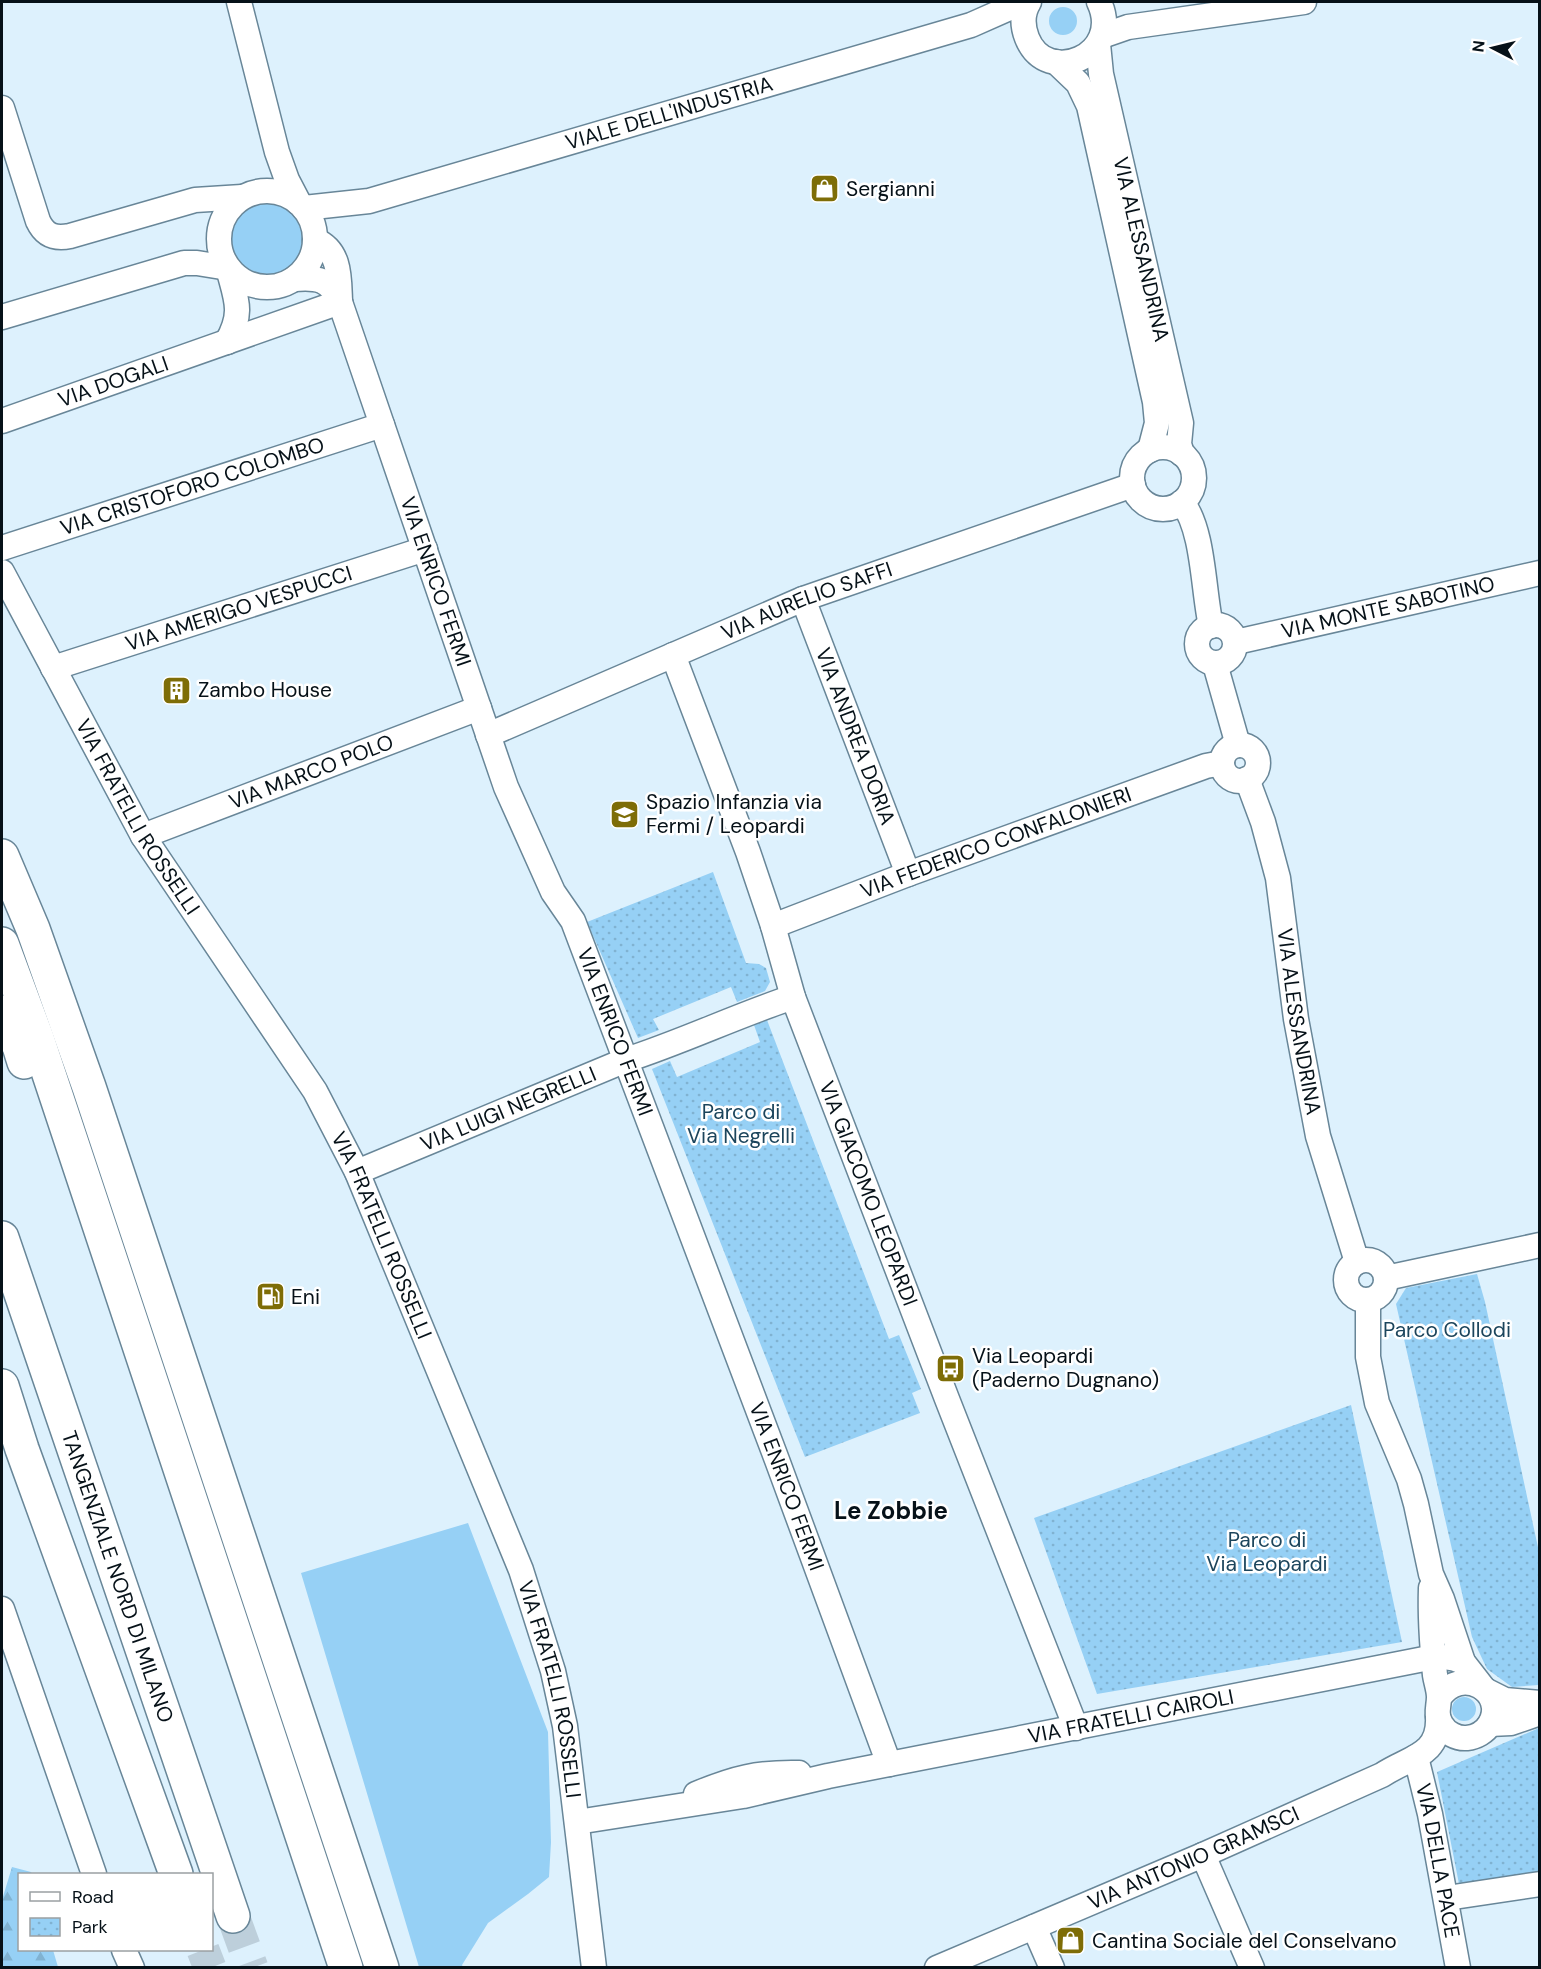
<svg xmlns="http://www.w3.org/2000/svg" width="1541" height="1969" viewBox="0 0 1541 1969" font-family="'DM Sans',sans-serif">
<defs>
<pattern id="forest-firs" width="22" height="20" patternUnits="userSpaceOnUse" patternTransform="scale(1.5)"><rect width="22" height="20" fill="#96d0f5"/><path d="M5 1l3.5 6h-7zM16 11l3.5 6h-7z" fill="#80b2d1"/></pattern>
<pattern id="park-dots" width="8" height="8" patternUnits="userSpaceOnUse" patternTransform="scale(1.5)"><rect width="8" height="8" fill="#96d0f5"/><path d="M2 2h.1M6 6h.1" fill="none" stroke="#80b2d1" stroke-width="1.8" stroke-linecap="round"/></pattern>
</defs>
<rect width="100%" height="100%" fill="#ddf1fd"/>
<path fill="#96d0f5" d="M1049 21a14 14 0 1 1 28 0a14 14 0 1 1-28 0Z
M228 239a37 37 0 1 1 74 0a37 37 0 1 1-74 0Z
M468,1523L548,1732L551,1842L549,1877L528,1894L488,1923L462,1965L463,1967H419L301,1573Z
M1452 1709a12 12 0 1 1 24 0a12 12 0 1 1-24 0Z"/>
<path fill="url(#forest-firs)" d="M12,1867L31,1872L32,1874H20V1950H53L58,1967H2V1900Z"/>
<path fill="url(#park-dots)" d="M713,872L746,963L759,964L766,968L770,982L765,991L737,1002L731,987L653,1019L659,1030L638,1038L587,922Z
M767,1020L889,1339L899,1335L921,1389L912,1393L920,1413L805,1457L652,1069L670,1061L677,1077L760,1042L754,1025Z
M1477,1274L1485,1302L1539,1552V1685L1512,1687L1487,1669L1472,1637L1396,1304L1406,1288Z
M1351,1405L1402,1642L1097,1694L1034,1518Z
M1539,1728V1872L1459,1884L1437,1772Z"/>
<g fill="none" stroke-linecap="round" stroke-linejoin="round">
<path stroke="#bdcfdb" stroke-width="33" stroke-dasharray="33 16" stroke-linecap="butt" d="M233,1916L252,1968
M203,1950L210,1968"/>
<defs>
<g id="minor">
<path d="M239,2L277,152L287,180L299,203"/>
<path d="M1029,2C1022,13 1022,25 1027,38C1047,88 1124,55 1099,2"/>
<path d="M1102,36L1128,27L1304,2"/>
<path id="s1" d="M1098,44L1101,74L1181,423L1179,444L1182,454"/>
<path d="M1056,62L1078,83L1089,106L1155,402L1157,423L1150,450"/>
<path d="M2,108L38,221C45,236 55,239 70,236L195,200L242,197"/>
<circle cx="267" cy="239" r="48"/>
<path id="s2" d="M304,208L369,201L971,25L1023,2"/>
<path d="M315,240C341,251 339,278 340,302"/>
<path id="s3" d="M294,279C318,277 330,279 340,302L506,787L553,892L573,921L777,1460L889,1764"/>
<path d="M2,317L184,263H197L228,268"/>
<path d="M227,342C244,312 236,299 228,268"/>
<path id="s4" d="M2,421L340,302"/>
<circle cx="1163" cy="478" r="31"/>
<path d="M1182,502C1204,530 1203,591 1211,626"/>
<path id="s5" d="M2,548L382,425"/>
<path id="s6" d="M2,572L143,836L315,1091L357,1172L521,1570L553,1671L565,1726L594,1968"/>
<path id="s7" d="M803,599L908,874"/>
<circle cx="1216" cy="644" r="19"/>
<path id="s8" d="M1236,642L1540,573"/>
<path id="s9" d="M673,655L748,852L773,926L793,997L947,1399L1076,1728"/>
<path d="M1215,664L1238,745"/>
<path id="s10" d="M53,668L425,549"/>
<path id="s11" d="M488,735L803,599L1133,485"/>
<circle cx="1240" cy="763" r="18"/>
<path id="s12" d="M1247,779L1263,822L1278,878L1296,1019L1318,1136L1357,1262"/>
<path id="s13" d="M143,836L479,708"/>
<path id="s14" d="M773,926L908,874L1206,766L1222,763"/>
<path id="s15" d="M357,1172L626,1060C682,1042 736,1016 793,997"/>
<circle cx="1366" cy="1280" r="20"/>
<path d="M1386,1278L1540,1245"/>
<path d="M1368,1300V1357L1377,1403L1409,1479L1416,1504L1431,1574L1442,1599L1463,1662L1484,1689"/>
<path d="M1431,1588C1430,1617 1432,1646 1435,1675C1436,1682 1439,1690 1439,1697C1439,1707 1435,1714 1441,1724C1446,1733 1457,1739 1467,1738C1476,1737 1485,1732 1490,1724C1508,1692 1461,1664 1439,1698"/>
<path d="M2,1609L94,1874"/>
<path d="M1487,1691L1505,1700L1540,1703"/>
<path d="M1490,1724L1511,1723L1540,1713"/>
<path id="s16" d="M1416,1757L1430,1814L1458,1968"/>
<path d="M696,1794C734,1778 758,1772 799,1773"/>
<path id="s17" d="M577,1822L743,1796L828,1776L1424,1659C1439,1657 1449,1655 1463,1662"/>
<path d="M1203,1855L1252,1968"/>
<path d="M1447,1898L1540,1884"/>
<path d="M1034,1927L1052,1968"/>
<path d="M124,1950L132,1968"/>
<path id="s18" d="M937,1968L1203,1855L1382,1775C1409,1757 1440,1756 1438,1717"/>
</g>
<g id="highway">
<path d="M2,856L33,929L89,1087L382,1968"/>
<path d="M2,944L37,1038L346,1968"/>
<path d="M2,1012L19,1046L24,1062"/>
<path id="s19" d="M2,1238L233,1916"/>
<path d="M2,1386L22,1449L176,1874"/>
</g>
</defs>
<use href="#minor" stroke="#688698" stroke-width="27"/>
<use href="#highway" stroke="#688698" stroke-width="36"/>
<use href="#minor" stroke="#fff" stroke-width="24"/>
<use href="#highway" stroke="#fff" stroke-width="33"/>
</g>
<defs>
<symbol id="shop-square" viewBox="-11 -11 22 22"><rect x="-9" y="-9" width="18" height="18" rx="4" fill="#7e6d07" stroke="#fff"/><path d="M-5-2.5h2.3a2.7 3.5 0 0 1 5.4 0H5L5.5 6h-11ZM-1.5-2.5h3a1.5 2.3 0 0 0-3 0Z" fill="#fff"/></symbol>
<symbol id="building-square" viewBox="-11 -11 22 22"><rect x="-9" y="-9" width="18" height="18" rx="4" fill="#7e6d07" stroke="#fff"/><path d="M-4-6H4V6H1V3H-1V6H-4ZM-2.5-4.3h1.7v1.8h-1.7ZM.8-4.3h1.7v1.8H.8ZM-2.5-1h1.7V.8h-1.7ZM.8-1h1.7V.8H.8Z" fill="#fff"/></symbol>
<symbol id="school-square" viewBox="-11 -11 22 22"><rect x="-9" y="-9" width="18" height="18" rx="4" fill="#7e6d07" stroke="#fff"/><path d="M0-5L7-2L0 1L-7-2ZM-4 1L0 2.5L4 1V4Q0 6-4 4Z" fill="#fff"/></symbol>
<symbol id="fuel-square" viewBox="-11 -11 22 22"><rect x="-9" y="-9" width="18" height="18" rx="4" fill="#7e6d07" stroke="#fff"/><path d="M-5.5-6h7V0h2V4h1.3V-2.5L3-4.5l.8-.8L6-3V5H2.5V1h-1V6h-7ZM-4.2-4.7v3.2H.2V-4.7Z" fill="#fff"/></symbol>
<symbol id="bus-square" viewBox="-11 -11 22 22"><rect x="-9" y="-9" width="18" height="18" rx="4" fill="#7e6d07" stroke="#fff"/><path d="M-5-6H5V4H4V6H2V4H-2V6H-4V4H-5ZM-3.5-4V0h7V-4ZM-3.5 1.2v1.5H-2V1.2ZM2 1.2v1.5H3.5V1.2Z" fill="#fff"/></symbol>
</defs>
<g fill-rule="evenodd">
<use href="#shop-square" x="808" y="172" width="33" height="33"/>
<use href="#building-square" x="160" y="674" width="33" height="33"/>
<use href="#school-square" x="608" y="798" width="33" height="33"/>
<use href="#fuel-square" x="254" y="1280" width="33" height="33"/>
<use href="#bus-square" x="934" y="1352" width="33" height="33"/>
<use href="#shop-square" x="1054" y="1924" width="33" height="33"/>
</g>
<g text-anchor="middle" stroke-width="5" stroke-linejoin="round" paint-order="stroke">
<g font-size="21" fill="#061118" stroke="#fff">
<text dy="7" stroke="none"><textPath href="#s2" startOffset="378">VIALE DELL'INDUSTRIA</textPath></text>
<text dy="7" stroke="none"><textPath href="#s1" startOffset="210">VIA ALESSANDRINA</textPath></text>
<text dy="7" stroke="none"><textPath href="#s4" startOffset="118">VIA DOGALI</textPath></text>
<text dy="7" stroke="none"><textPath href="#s5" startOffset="200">VIA CRISTOFORO COLOMBO</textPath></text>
<text dy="7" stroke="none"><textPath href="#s3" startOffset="352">VIA ENRICO FERMI</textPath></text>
<text dy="7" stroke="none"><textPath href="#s11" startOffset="346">VIA AURELIO SAFFI</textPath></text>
<text dy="7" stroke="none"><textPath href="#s8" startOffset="156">VIA MONTE SABOTINO</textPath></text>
<text dy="7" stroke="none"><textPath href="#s10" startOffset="195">VIA AMERIGO VESPUCCI</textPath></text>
<text dy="7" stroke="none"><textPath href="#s7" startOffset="147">VIA ANDREA DORIA</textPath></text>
<text dy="7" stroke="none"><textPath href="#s13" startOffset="180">VIA MARCO POLO</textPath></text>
<text dy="7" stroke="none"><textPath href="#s6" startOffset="280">VIA FRATELLI ROSSELLI</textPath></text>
<text dy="7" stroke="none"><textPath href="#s14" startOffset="238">VIA FEDERICO CONFALONIERI</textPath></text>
<text dy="7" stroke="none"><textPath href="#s12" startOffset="249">VIA ALESSANDRINA</textPath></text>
<text dy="7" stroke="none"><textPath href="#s3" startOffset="838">VIA ENRICO FERMI</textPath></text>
<text dy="7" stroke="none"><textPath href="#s15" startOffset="164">VIA LUIGI NEGRELLI</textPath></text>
<text dy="7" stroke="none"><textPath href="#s9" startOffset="573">VIA GIACOMO LEOPARDI</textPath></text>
<text dy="7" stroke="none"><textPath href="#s6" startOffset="766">VIA FRATELLI ROSSELLI</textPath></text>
<text dy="7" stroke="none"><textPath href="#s3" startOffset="1324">VIA ENRICO FERMI</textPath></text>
<text dy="7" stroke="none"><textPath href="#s19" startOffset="358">TANGENZIALE NORD DI MILANO</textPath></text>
<text dy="7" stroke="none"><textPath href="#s6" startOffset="1252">VIA FRATELLI ROSSELLI</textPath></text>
<text dy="7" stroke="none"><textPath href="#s17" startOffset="564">VIA FRATELLI CAIROLI</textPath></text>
<text dy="7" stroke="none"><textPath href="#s18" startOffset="279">VIA ANTONIO GRAMSCI</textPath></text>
<text dy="7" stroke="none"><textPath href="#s16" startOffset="106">VIA DELLA PACE</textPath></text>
</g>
<g font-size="21" fill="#061118" stroke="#fff" text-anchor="start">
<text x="846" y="196">Sergianni</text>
<text x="198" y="697">Zambo House</text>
<text x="646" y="809">Spazio Infanzia via<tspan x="646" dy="24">Fermi / Leopardi</tspan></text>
<text x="291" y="1304">Eni</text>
<text x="972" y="1363">Via Leopardi<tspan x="972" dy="24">(Paderno Dugnano)</tspan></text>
<text x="1092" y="1948">Cantina Sociale del Conselvano</text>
</g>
<g font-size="21" fill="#1c455c" stroke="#fff">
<text x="741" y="1119">Parco di<tspan x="741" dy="24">Via Negrelli</tspan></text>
<text x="1447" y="1337">Parco Collodi</text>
<text x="1267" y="1547">Parco di<tspan x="1267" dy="24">Via Leopardi</tspan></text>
</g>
<g font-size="24" font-weight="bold" fill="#061118" stroke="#fff">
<text x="891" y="1519">Le Zobbie</text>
</g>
</g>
<rect width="1541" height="1969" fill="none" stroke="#061118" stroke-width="6"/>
<rect x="18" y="1873" width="195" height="78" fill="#ffffff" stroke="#9ba0a3" stroke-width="1.5"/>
<rect x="30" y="1892" width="30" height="9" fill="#ffffff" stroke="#9ba0a3" stroke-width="1.5"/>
<text x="72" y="1903" font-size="18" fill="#061118">Road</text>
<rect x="30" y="1918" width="30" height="18" fill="url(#park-dots)" stroke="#9ba0a3" stroke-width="1.5"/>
<text x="72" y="1933" font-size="18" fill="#061118">Park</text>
<g transform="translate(1493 48) rotate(277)" stroke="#ffffff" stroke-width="4.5" paint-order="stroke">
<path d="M0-4.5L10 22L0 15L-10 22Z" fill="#061118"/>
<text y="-9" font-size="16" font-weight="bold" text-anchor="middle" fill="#061118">N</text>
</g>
</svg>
